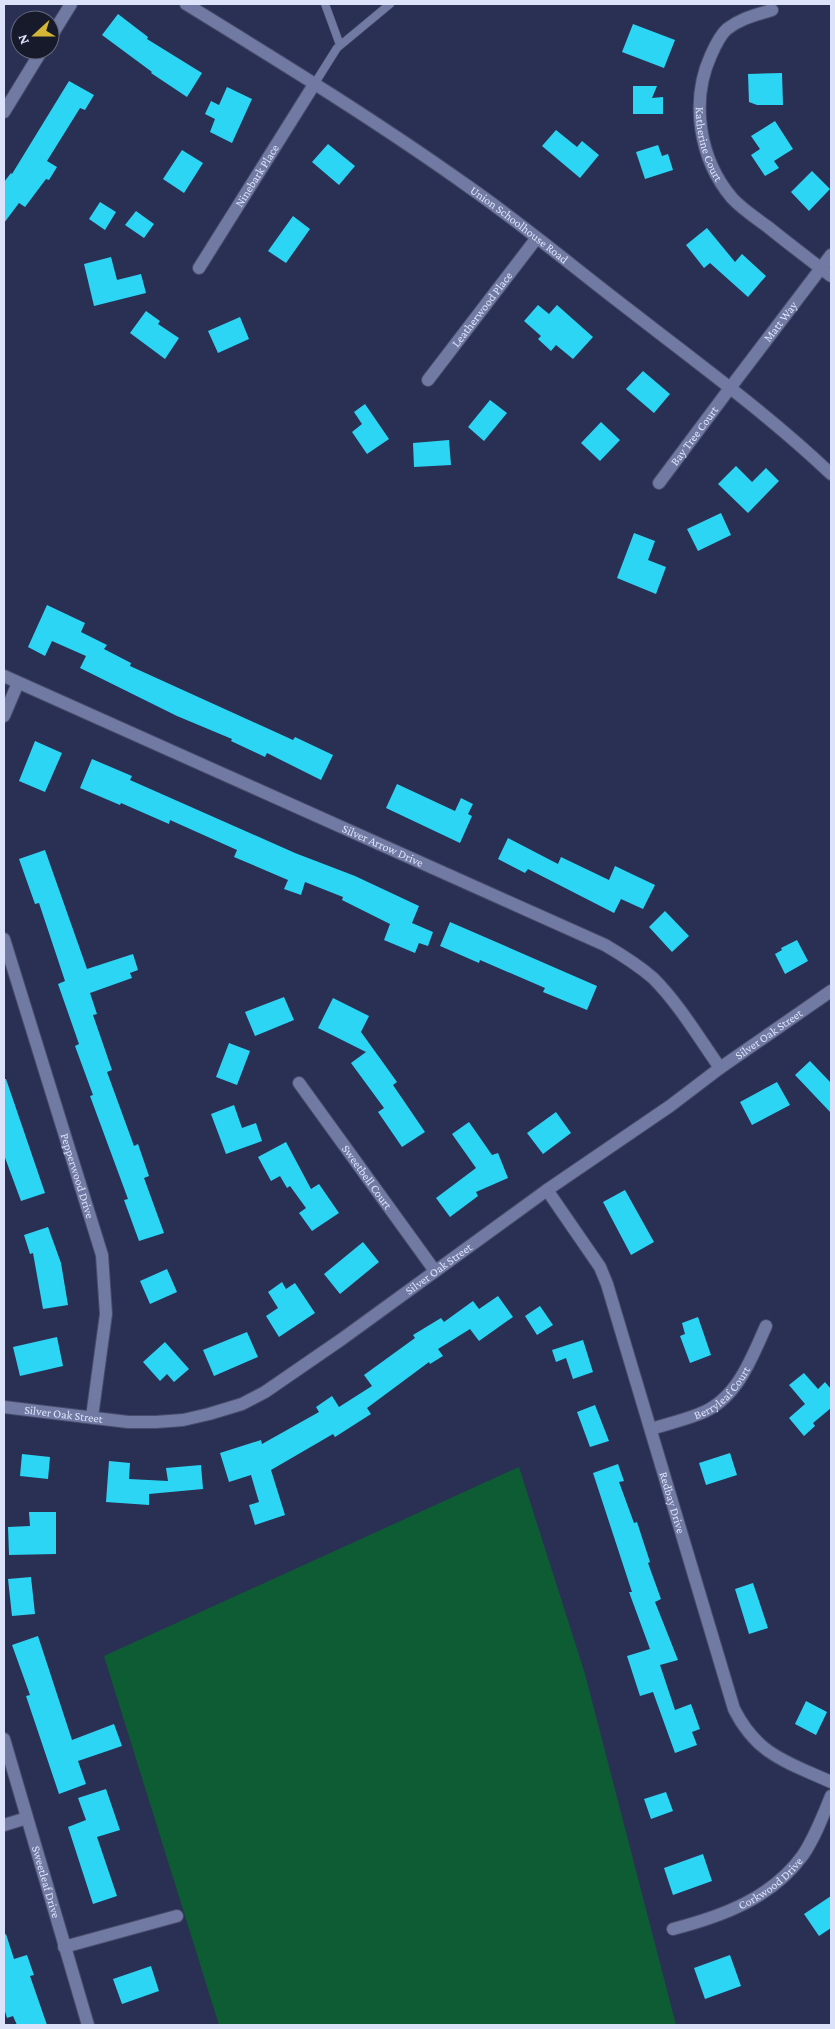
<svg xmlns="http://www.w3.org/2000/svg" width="835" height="2029" viewBox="0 0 835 2029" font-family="'Crimson Pro',serif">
<rect width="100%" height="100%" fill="#2a3054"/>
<path fill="#0e5c34" d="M519,1467L585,1674L676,2025H219L104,1656Z"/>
<path fill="#2dd5f5" d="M118,14L148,37L147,39L202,73L187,97L151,73L152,72L102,35Z
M633,24L675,40L664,68L622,52Z
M782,73L783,105H757L749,102L748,74Z
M69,81L94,95L85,110L80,108L47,161L57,167L49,180L46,179L25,207L19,203L4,223V182L11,173L12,174Z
M633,86H657L652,98L663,97V114H633Z
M227,87L252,99L232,143L210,132L215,119L205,114L211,101L219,105Z
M775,121L793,149L774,161L779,168L765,176L751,155L760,149L751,136Z
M556,130L577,147L582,141L599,155L580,178L542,146Z
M328,144L355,166L339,185L312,162Z
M658,145L662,156L668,154L673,170L645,179L636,152Z
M182,150L203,163L184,193L163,179Z
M812,171L830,189L809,211L791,192Z
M100,202L116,212L105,230L89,219Z
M136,211L154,224L144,238L125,225Z
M293,216L310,229L286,263L268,251Z
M707,228L735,262L742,254L766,276L748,297L710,263L704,268L686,245Z
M111,257L117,280L141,274L146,293L94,306L84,264Z
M538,305L549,314L557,305L593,337L573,359L556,345L551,351L538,339L541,336L524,321Z
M146,311L160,321L158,324L179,338L165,359L130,333Z
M240,317L249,339L218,353L208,331Z
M643,371L670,394L654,413L626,389Z
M490,400L507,413L484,441L468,427Z
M365,404L389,439L367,454L352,432L362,424L354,412Z
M601,422L620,440L600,461L581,443Z
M449,440L451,465L414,467L413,443Z
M736,466L752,482L766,468L779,481L748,513L718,484Z
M721,513L731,535L698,551L687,529Z
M634,533L655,541L648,560L666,567L656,594L617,578Z
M47,605L85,623L81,632L107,645L104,649L131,663L130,666L293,740L295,737L333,755L321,780L267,753L265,757L231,741L232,739L177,716L80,668L86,656L52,641L45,656L28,647Z
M35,741L62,753L45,792L19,781Z
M92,759L132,776L130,780L295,853L355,876L419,906L412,923L433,932L428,946L419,943L415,953L384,940L390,924L342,900L343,897L305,882L301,895L284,889L288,880L234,857L237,850L170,820L169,824L121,803L120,805L80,788Z
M397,784L455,811L461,798L473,804L468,814L472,816L460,843L386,808Z
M508,838L558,864L561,857L609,880L615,866L655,885L643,909L621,899L614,913L528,869L525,873L498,859Z
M45,850L87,969L133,954L138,970L130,973L132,978L90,993L97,1014L93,1015L112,1070L107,1072L134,1146L138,1144L149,1176L144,1178L164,1233L139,1241L124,1200L128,1199L90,1096L93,1095L75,1046L79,1044L58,984L65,981L39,903L35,904L19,859Z
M665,911L689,936L672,952L649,927Z
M450,922L597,986L587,1010L543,992L545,988L480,960L479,963L440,946Z
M797,940L808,961L785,974L775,954L782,950L781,948Z
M284,997L294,1020L255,1036L245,1012Z
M333,998L369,1016L361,1032L397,1082L393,1085L425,1132L402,1147L378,1112L384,1108L351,1063L366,1052L318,1028Z
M229,1043L250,1051L237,1085L216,1077Z
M810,1061L831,1083V1113L795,1075Z
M4,1079H6L45,1193L21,1201L4,1155Z
M777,1082L790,1105L752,1125L740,1102Z
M234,1105L242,1128L256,1123L262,1141L226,1154L211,1114Z
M556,1112L571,1133L543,1154L527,1133Z
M469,1122L492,1155L498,1153L508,1178L476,1192L478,1196L450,1217L436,1198L476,1168L452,1134Z
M286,1142L311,1189L319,1184L339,1213L312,1231L299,1213L306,1208L290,1186L287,1188L280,1176L271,1181L258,1157Z
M625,1190L654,1242L631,1255L603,1202Z
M48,1227L61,1263L68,1305L43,1309L33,1253L30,1254L24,1235Z
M363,1242L379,1262L340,1294L324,1274Z
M167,1269L177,1292L150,1304L140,1281Z
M282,1282L286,1289L295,1283L315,1313L279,1337L266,1316L278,1308L268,1292Z
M498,1296L513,1317L479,1341L470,1329L438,1349L443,1356L430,1364L429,1362L367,1408L371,1414L335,1437L333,1434L271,1470L285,1515L255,1525L249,1505L259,1502L251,1475L229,1482L220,1453L261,1440L262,1444L319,1412L316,1407L332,1396L339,1407L372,1386L364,1375L415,1338L413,1335L441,1318L444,1322L473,1301L479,1309Z
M540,1306L553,1325L537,1335L525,1316Z
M698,1317L711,1355L690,1363L680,1336L685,1334L682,1323Z
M247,1332L258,1357L214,1376L203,1350Z
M57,1337L63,1366L20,1376L13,1347Z
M583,1340L593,1372L573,1379L566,1358L556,1362L552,1350Z
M165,1342L189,1369L174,1382L167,1374L160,1381L143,1362Z
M804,1373L818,1389L825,1382L831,1389V1408L813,1423L815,1426L804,1436L789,1418L805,1404L789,1385Z
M595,1405L609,1441L590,1447L577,1412Z
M730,1453L737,1475L706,1485L699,1463Z
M22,1454L50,1457L48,1479L20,1476Z
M109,1461L130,1463L129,1479L168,1481L166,1468L201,1465L203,1489L149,1494V1505L106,1502Z
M618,1464L624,1481L619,1482L634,1523L637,1522L650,1562L648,1563L661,1599L655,1602L678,1660L660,1665L675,1710L691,1704L700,1729L692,1732L697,1745L675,1753L653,1692L640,1696L627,1656L650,1649L629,1592H632L593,1473Z
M29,1512H56V1554L9,1555L8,1527L30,1526Z
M31,1577L35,1614L12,1616L8,1579Z
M753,1583L768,1628L749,1634L735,1589Z
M38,1636L72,1740L114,1724L122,1746L78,1761L86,1784L59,1794L26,1696L30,1695L12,1645Z
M806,1701L827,1712L816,1735L795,1724Z
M106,1789L120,1830L97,1837L117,1896L93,1904L68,1827L86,1820L78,1798Z
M666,1792L673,1811L651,1819L644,1799Z
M703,1854L712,1881L673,1895L664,1868Z
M831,1896V1928L819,1936L804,1914Z
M6,1934L14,1959L27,1955L34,1975L30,1976L47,2025H17L13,2016L7,2018L4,2008V1935Z
M730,1955L741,1986L705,1999L694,1968Z
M151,1966L159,1991L122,2004L113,1979Z"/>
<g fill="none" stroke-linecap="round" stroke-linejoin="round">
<defs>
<path id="lane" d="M325,4L340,45
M315,83L337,48L390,4"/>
<g id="street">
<path id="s1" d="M186,4C282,63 378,122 469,187C525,226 578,271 632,312C700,365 769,415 831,474"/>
<path id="s2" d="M772,10C756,15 741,18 727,29C720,35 715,46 711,55C690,101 699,159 732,198C742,209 756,218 768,227C789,244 810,260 831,276"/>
<path d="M50,38L71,4"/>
<path d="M4,112L42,50"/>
<path id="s3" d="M199,268L315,83"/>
<path id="s4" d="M428,380L536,239"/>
<path id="s5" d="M659,483L730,388L831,255"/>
<path id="s6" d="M4,676L605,945C622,955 638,965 653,978C679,1004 699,1038 720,1068"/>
<path d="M4,716L18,683"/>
<path id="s7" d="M4,939L102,1255L106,1314L92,1417"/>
<path id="s8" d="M299,1083L435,1271"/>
<path id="s9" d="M547,1190L600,1267L607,1284L734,1709C757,1755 787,1762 831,1782"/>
<path id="s10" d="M4,1407L128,1422H156L183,1420L209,1414L242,1404L265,1392L342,1339L547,1190L670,1106L720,1068L831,991"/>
<path id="s11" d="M651,1429C667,1424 684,1420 699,1414C737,1400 751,1359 766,1326"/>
<path id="s12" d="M4,1739L88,2025"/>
<path d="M4,1825L27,1818"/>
<path id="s13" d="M673,1929C723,1916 772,1898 803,1855C815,1837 823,1816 831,1796"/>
<path d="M64,1947L177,1916"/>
</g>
</defs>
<use href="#lane" stroke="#474c6b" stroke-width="9"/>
<use href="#street" stroke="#474c6b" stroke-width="14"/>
<use href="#lane" stroke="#717aa3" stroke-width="8"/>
<use href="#street" stroke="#717aa3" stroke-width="12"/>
</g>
<g text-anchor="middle" stroke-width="5" stroke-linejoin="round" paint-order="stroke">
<g font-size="12" fill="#dce2f9" stroke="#171a2a">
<text dy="4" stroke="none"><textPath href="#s2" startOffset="172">Katherine Court</textPath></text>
<text dy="4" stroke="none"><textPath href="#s3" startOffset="109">Ninebark Place</textPath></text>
<text dy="4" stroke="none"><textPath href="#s1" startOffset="400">Union Schoolhouse Road</textPath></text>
<text dy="4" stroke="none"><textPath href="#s4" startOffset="89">Leatherwood Place</textPath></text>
<text dy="4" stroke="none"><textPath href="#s5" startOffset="202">Matt Way</textPath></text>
<text dy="4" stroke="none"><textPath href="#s5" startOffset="59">Bay Tree Court</textPath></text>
<text dy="4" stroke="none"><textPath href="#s6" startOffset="415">Silver Arrow Drive</textPath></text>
<text dy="4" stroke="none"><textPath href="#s10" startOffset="885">Silver Oak Street</textPath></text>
<text dy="4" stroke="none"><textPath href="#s7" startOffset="248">Pepperwood Drive</textPath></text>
<text dy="4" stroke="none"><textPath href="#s8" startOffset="116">Sweetbell Court</textPath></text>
<text dy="4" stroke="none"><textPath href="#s10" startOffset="480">Silver Oak Street</textPath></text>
<text dy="4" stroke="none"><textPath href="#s11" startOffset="82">Berryleaf Court</textPath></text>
<text dy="4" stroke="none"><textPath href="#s10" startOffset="60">Silver Oak Street</textPath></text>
<text dy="4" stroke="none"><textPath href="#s9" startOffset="340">Redbay Drive</textPath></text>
<text dy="4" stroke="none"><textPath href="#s12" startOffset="149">Sweetleaf Drive</textPath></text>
<text dy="4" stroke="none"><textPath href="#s13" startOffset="109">Corkwood Drive</textPath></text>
</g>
</g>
<rect width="835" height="2029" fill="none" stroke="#dce2f9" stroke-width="10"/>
<g transform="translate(35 35) rotate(249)"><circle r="24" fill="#171a2a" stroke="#666a7d"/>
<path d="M0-4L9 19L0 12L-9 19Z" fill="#d5b535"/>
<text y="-8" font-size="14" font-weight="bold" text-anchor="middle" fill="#dce2f9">N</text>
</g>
</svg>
